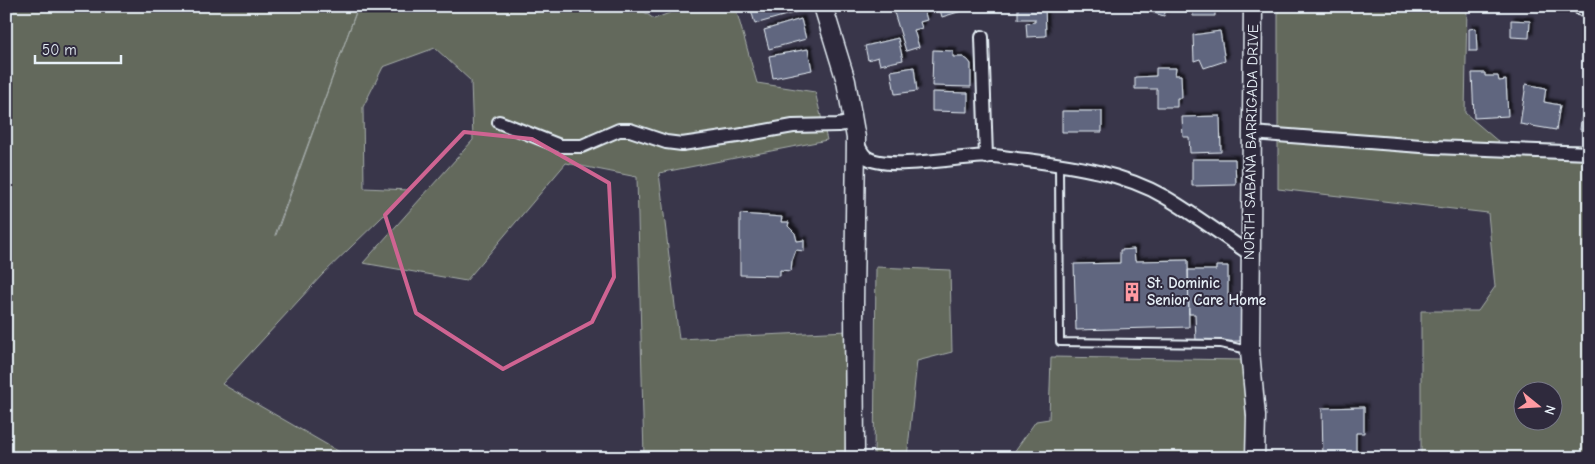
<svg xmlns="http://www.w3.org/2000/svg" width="1595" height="464" viewBox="0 0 1595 464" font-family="'Comic Neue',sans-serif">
<defs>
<filter id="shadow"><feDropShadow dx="3.5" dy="-3.5" stdDeviation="1" flood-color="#0009"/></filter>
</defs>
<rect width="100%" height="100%" fill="#39364a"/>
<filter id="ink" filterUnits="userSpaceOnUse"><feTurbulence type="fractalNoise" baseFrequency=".02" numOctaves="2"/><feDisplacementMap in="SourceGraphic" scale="10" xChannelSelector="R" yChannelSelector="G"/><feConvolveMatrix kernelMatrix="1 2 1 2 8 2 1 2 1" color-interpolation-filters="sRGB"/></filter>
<g filter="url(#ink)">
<path fill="#63695c" stroke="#a6adaa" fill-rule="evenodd" d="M6,6H636L654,19L687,6H735L757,83L815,92L827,140L659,173L679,339L848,331L845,458H644L637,177L566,163L466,281L363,263L473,140L471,81L435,48L383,67L363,107L364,188L410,190L322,275L222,384L350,458H6ZM356,12L276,235H275Z
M1278,6H1467L1465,113L1500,143L1589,145V458H1421V311H1478L1495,287L1488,213L1278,189ZM1522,392H1552V422H1522Z
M876,267L950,270L952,352L917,361L907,458H874Z
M1051,357L1244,360L1248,458H1023L1014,452L1036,421L1049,419Z"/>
<path fill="#61667f" stroke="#e8f1f8" filter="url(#shadow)" d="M750,6H796L797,12L755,24Z
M892,6H923L927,20L920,22L922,28L914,30L919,47L906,51Z
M939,6H967L968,9L942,17Z
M1018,6H1045L1046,36L1027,37L1026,23L1035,22V19H1018Z
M1130,6H1167L1164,16Z
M1192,6H1215V16H1193Z
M801,19L806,39L769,49L764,30Z
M1511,20L1530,21L1529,38L1511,37Z
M1476,28L1477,51H1469V29Z
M1220,31L1225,61L1204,68L1200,59L1194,61L1193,35Z
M898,38L903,60L880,65L878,57L868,60L865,46Z
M808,49L812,70L773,78L769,56Z
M933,50L953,51V57H963L968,60L971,64V87L932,86Z
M914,67L917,91L895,94L891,71Z
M1156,68H1176L1175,75H1181L1182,98H1177V107H1157V89H1135V77L1156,76Z
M1472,73H1485V76H1498L1499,81L1506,80L1508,116L1474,118Z
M1526,84L1546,88L1544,102L1560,105L1556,130L1520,124Z
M932,92L968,93V112L932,111Z
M1583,103L1589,104V131L1580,130Z
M1062,111H1102V132H1062Z
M1220,116L1221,152L1190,153L1189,137H1183L1182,117Z
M1192,159H1235L1236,185L1192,186Z
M740,214L782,217L781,222H789L788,226L795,233L797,241L804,240V251L796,250L792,261L791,271L780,270V276L740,275Z
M1134,249L1135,261L1188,260L1189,327L1076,330L1074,264L1120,263V250Z
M1216,266H1228V304H1242V341L1196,342L1195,314H1189L1188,270H1216Z
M1364,407V433H1356V458H1323L1322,408Z"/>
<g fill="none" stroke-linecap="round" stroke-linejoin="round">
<defs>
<path id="service" d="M1059,164L1060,342L1221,344L1248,350"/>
<path id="minor" d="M1581,9L1582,6
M982,37L986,157
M499,122L560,146H582L619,130H630L666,142L682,144L737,136L793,126L838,125L855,122
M1252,133L1434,147L1589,153
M857,141C859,147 861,153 866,157C886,172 966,155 993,156C1005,157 1016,159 1027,160C1074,166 1124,173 1165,197C1194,214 1222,235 1250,254"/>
<path id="secondary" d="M823,6L846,81L856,138L854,305L855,458
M1253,6L1250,351L1256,416L1255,458"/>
</defs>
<use href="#service" stroke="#e8f1f8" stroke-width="10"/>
<use href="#minor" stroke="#e8f1f8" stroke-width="16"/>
<use href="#secondary" stroke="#e8f1f8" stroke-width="21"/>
<use href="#service" stroke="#2f2a3d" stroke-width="6"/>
<use href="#minor" stroke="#2f2a3d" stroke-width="12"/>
<use href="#secondary" stroke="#2f2a3d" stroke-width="18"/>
</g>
</g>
<path fill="none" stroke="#cf6492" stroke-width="4" stroke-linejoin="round" d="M464,132L532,139L609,183L614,277L592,322L503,369L416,313L385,215Z"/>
<defs>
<symbol id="building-bare" viewBox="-9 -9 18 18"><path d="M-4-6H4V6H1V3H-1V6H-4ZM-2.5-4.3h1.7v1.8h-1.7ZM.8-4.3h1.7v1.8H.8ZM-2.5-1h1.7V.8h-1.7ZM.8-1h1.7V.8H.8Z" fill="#ff9aa2" stroke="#2f2a3d" stroke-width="2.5" paint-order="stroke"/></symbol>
</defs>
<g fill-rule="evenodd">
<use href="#building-bare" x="1118" y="278" width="28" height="28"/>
</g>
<g text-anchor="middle" stroke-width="4" stroke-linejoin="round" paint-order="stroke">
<g font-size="15" fill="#e8f1f8" stroke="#2f2a3d">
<text transform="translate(1251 142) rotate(-89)" y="5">NORTH SABANA BARRIGADA DRIVE</text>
</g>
<g font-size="15" font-weight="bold" fill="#e8f1f8" stroke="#2f2a3d" text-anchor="start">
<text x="1147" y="288">St. Dominic<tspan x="1147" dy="17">Senior Care Home</tspan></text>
</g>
</g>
<rect width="1595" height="464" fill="none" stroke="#2f2a3d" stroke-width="25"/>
<rect x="12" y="12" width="1570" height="439" fill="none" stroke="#e8f1f8" stroke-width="2" filter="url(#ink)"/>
<g transform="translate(1538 406) rotate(108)"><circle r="24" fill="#2f2a3d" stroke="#797a88"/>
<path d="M0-4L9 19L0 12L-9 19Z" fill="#ff9aa2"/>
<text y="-8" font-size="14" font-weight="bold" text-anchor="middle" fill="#e8f1f8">N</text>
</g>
<path d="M35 55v8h86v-8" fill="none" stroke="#e8f1f8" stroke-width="2.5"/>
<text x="42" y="55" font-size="15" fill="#e8f1f8" stroke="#2f2a3d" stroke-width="4" paint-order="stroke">50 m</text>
</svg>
